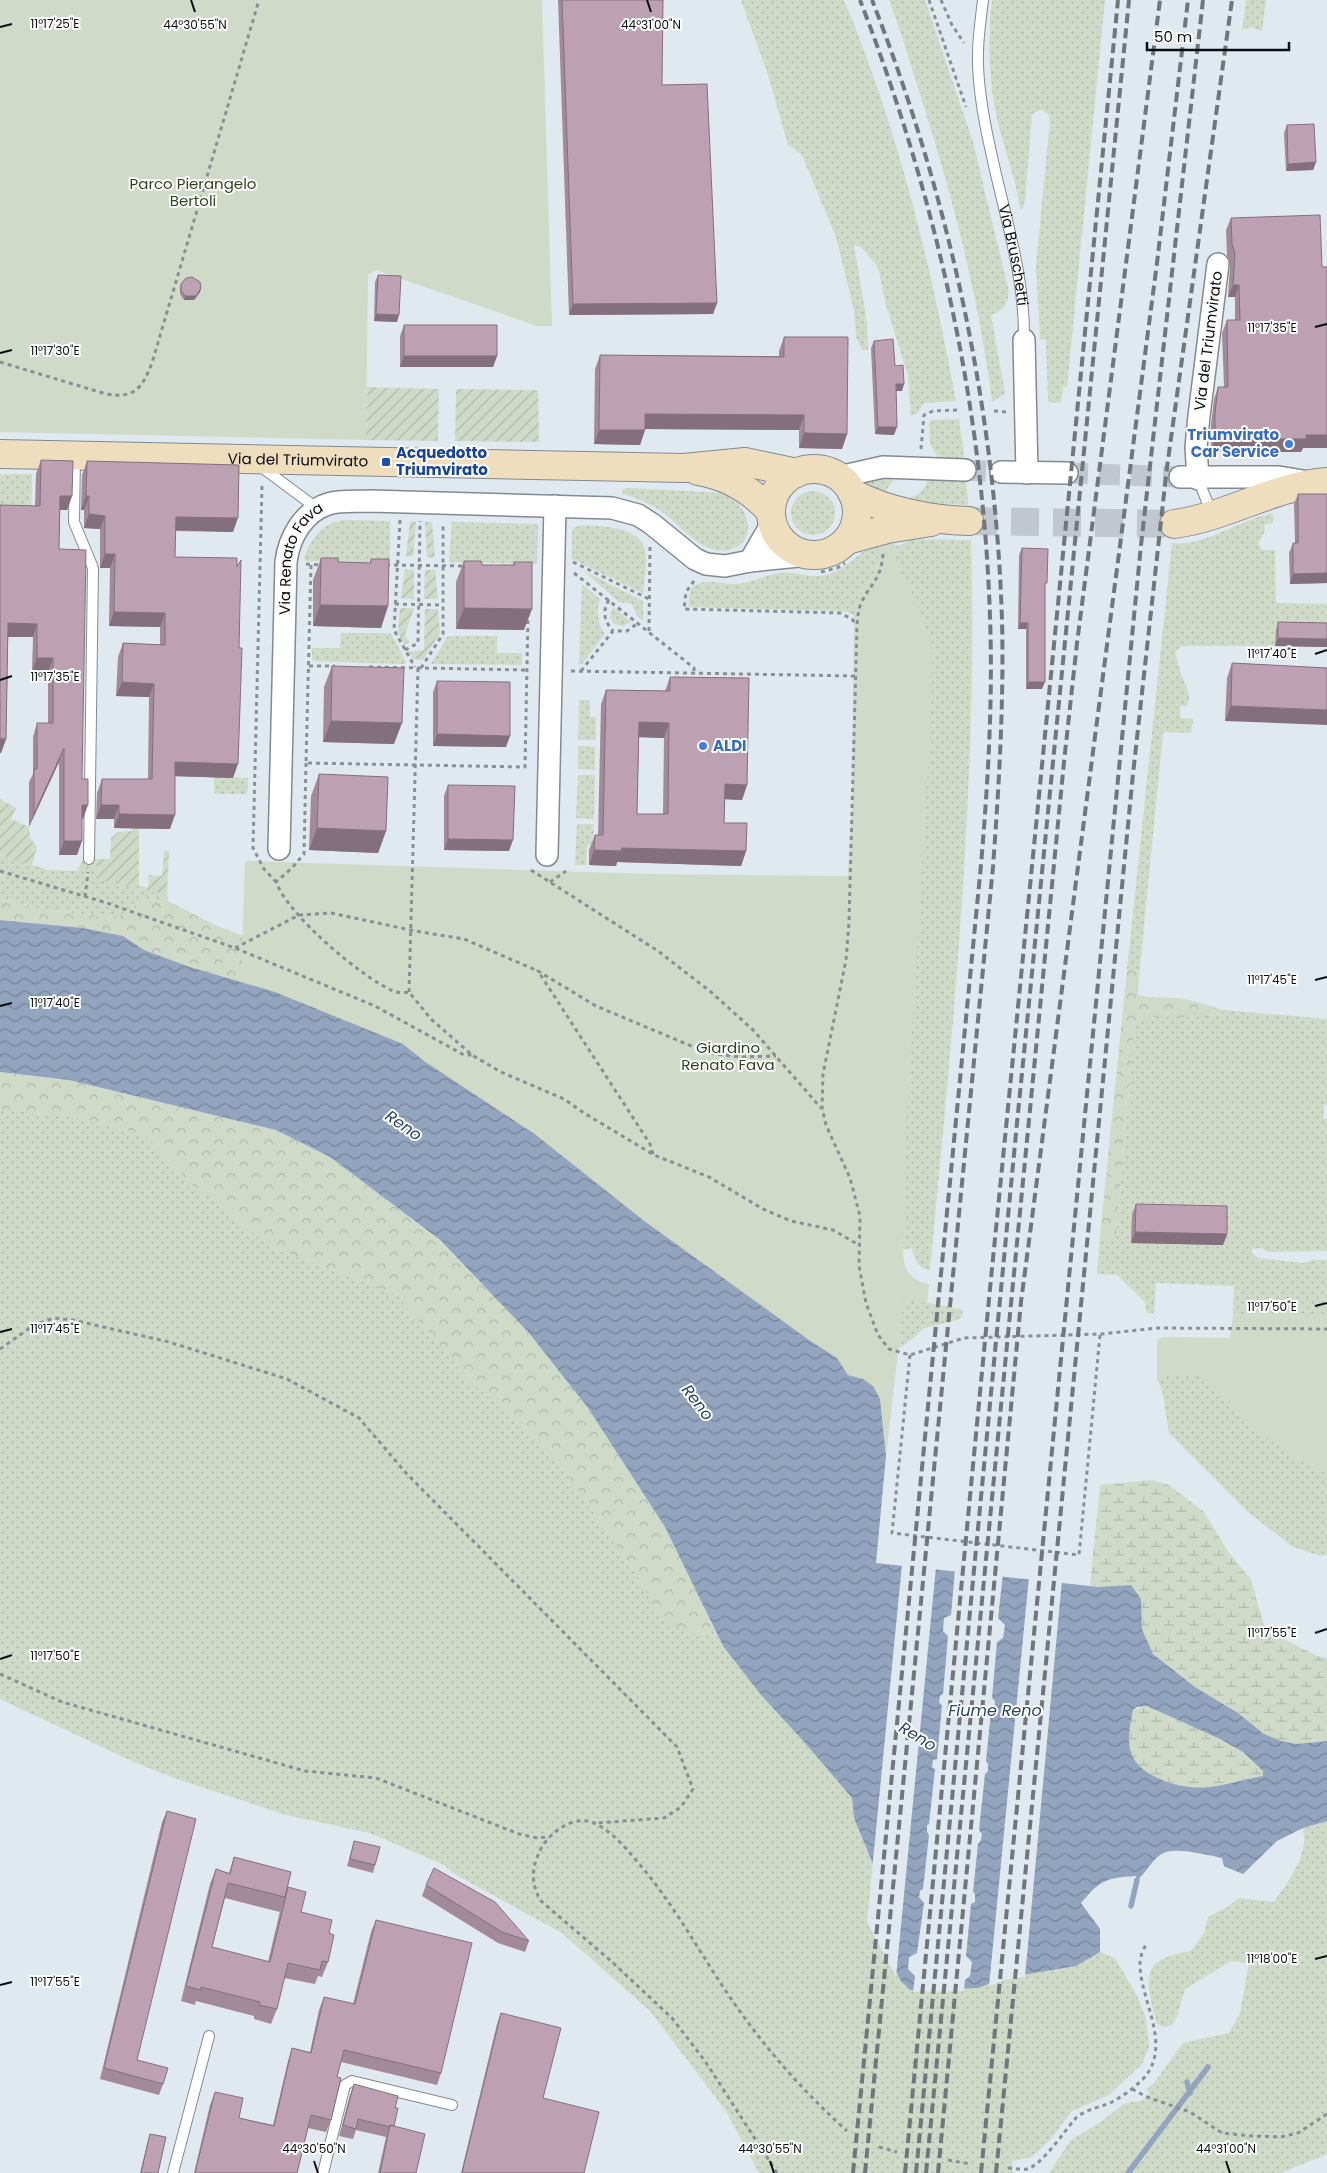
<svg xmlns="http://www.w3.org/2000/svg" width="1327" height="2173" viewBox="0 0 1327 2173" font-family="Poppins,sans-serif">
<defs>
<pattern id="grass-dots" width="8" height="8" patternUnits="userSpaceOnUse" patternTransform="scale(1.25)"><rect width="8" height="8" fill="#cfdac9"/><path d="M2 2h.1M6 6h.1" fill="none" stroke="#b0baac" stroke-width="1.8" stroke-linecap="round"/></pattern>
<pattern id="forest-crowns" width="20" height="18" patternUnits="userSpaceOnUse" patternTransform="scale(1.25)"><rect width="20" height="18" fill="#cfdac9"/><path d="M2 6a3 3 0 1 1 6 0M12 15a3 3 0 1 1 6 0" fill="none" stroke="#b0baac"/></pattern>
<pattern id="wetland-marsh" width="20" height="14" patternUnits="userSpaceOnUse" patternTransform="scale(1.25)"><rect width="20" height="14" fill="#cfdac9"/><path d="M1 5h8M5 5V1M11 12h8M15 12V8" fill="none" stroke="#b0baac"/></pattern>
<pattern id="garden-furrows" width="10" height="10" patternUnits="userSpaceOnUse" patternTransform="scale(1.25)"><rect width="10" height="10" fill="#cfdac9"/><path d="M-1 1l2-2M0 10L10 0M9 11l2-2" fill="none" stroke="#b0baac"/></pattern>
<pattern id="water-waves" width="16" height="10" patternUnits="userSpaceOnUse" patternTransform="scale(1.25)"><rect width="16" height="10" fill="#93a4be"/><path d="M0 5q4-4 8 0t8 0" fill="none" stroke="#768499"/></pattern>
</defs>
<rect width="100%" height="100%" fill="#e0e8f0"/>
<path fill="url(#grass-dots)" d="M741,0H844C898,128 931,265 956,401L924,403L917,414L911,416L908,376L885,301L878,267L861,247L854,245L867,323L868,350H862L856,337L854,310L836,237L802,155L788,145L768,75Z
M889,0H925L973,142L1008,288C1009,303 1006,310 991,315L1005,393L992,402C979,297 952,195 920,94C910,63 901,31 889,0Z
M992,0H1105L1067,387H1063L1061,403L1048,402L1046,340L1040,339L1036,265L1050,120L1049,115L1041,109L1032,114L1025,201L1022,210L1020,208C1016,182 1008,159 1001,134C989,92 987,43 992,0Z
M1246,0H1266L1262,31L1251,27L1242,30Z
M959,419L965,464L940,461L930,444L929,423L933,420Z
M0,474H32L31,518L0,519Z
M895,477L883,495L866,486L868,478Z
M929,477L966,478L968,505L928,503L911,500V497C922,494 925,487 929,477Z
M627,488L724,493C749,503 760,542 729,550C702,556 680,524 661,511C649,503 636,498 623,494L622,490Z
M791 513a22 22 0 1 1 44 0a22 22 0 1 1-44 0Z
M1272,513L1274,519L1272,523L1264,525L1265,531L1258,544L1262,550H1275L1276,603L1327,604V630H1276L1275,646H1181L1175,653C1178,661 1179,669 1182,676C1186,688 1192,693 1187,706H1180V718L1193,719L1191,733L1163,732L1139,977L1134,969L1127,970L1172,543C1200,546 1228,528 1253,519C1259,516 1266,515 1272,513Z
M345,520L390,521V563L306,561L304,558C311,538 323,522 345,520Z
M452,522L538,524L537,564L449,562Z
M584,525C603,526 640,527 645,550C648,563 644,580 643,593L572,559V531L575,527Z
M910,539L971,540C978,784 953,1027 930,1270C918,1269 915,1259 912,1248L900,1251L881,1241L876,1242L871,1277L886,1295L961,1309L963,1312L960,1319L925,1328L902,1347L895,1348C871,1329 864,1285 864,1256C864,1243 866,1231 866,1218C865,1205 861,1192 857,1180C849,1152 829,1128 828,1098L835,1092V1080L831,1071L852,966L858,895L863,617L865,609L886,573L888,546L901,545Z
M878,544V563L874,573L857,600L855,616L847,612L840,611L689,607C689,600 688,591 694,586C705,577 723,585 736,584C751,583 765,575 780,573C796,571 810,579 826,575C848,569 858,551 878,544Z
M584,571L643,601V621L637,616L632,604L619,602Z
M582,584L600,599C596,612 597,623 605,634L582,664H579Z
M613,607L631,622L623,626L614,624L610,617Z
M341,633H391L406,662L405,664L312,661V648H340Z
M448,636H497V653H522V665L431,664Z
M579,700H590V717H596V740H578Z
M578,746L595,747V770L578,769Z
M578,775H595L594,819L576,818Z
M214,777L248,778L247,794H214Z
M577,824H594L593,845H587L586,865H575Z
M0,853L5,857L49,870L77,871L83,859H95L99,880L167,895L168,901L142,900L121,915L114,917L42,910L15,901L0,900Z
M1223,1010L1327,1019V1104L1324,1105L1323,1119H1327V1251L1268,1252L1261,1248L1252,1249V1253L1258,1258L1303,1263L1314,1260H1327V1317L1233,1315L1234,1286L1156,1283L1154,1313H1146L1145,1302L1117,1275L1097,1274L1100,1236L1116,1237L1135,1022L1153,1017H1212L1221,1014Z
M0,1109L80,1118L146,1136L193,1186L221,1206L269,1246L396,1294L467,1378L550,1450L631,1566L664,1621L705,1634L712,1625L723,1646L761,1695L805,1743L852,1798L854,1818L873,1864L868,1917L901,1981L910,1990L1076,1966L1100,1952L1115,1958L1138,1998L1146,2019L1149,2047L1142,2064L1109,2095L1072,2111L1050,2140L1032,2157L1012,2161L1013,2173H759L726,2111L650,2011L562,1933L458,1876L442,1864L370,1833L286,1815L174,1778L136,1763L0,1699Z
M1164,1337L1327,1375V1555L1321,1556L1293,1547L1248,1512L1169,1433L1162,1389L1157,1380L1167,1373L1157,1340Z
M1327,1821V2154L1281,2173H1049L1071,2140L1102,2121L1125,2103L1141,2101L1147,2097L1149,2093L1147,2089L1154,2083L1183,2043L1229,2033L1240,2013L1249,1963L1231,1961L1185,1989L1176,2019L1170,2026L1163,2027L1156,2023C1146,1977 1138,1960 1191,1951L1204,1933L1208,1917L1229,1906L1239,1898L1274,1902C1289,1880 1309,1856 1303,1828Z"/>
<path fill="url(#forest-crowns)" d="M0,900L15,901L42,910L114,917L121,915L142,900L168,901L215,925L268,945L837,1358L809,1340L643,1220L275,992L187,966L144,950L123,936L83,928L0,920Z
M1134,969L1139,977L1138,995C1151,999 1164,997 1177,998C1193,1000 1208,1005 1223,1010L1221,1014L1212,1017H1153L1135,1022L1116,1237L1109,1241L1100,1236L1127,970Z
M0,1072L69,1080L276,1130L330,1157L439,1240L529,1333L588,1408L665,1527L685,1566L712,1625L705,1634L695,1635L664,1621L631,1566L550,1450L467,1378L396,1294L269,1246L221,1206L193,1186L146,1136L80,1118L0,1109Z"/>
<path fill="url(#wetland-marsh)" d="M1152,1480L1169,1485L1204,1512L1229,1553L1251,1580L1264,1625L1281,1638L1317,1656L1327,1658V1741L1296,1744L1281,1741L1264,1734L1238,1713L1195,1687L1153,1654L1142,1629L1130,1620L1111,1878L1097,1885L1081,1903L1100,1929V1952L1076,1966L1004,1978L978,1988L910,1990L901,1981L868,1917L873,1864L854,1818L1099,1587L1090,1585L1100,1485Z
M1147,1706L1220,1739L1243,1752L1263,1771V1776C1245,1779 1227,1784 1210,1787C1194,1789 1175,1786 1160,1779C1125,1764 1126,1744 1133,1710Z"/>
<path fill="#cfdac9" d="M0,0H542L552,326H537L376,270L368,275L366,440L0,432Z
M894,541L898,569L914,596L933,647L931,719L905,1149L903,1251C903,1269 910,1281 929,1284L927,1303L904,1299L886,1456L882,1414L863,1379L848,1375L837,1358L807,1339L643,1220L536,1135L424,1061L403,1044L241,982L245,861L648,874L848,876L852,803L854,618L857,600L874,573L878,563V544Z
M1233,1315L1327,1317V1474L1286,1453L1229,1405L1199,1375L1179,1376L1167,1373L1157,1380V1340L1164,1337L1230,1338Z"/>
<path fill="url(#garden-furrows)" d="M367,387L439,389L438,441L366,440Z
M456,389L538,390L539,442L455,441Z
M410,521L416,522L413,556H406Z
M425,522H432L435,558L427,557Z
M405,569L414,570V599L401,598Z
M425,570H435L438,599H424Z
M400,608H414L405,634L409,642L404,645L398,632Z
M425,609H438L440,633L423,660L413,659L409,652L424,650Z
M134,793H139V886L148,888L149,875L162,876L164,851H169L167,895L99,880L95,859H110L111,838L118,832L133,831Z
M0,799L16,808L11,819L29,827L30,838L37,847L32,865L5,857L0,853Z"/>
<path fill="url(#water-waves)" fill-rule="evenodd" d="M0,920L83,928L123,936L144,950L187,966L275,992L403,1044L424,1061L536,1135L643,1220L809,1340L837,1358L848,1375L863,1379L873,1386L880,1399L886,1456L876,1563L1099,1587L1131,1585L1141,1599L1142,1629L1153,1654L1195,1687L1238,1713L1264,1734L1281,1741L1296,1744L1327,1741V1821L1303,1828L1277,1841L1243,1874L1224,1866L1222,1858C1208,1855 1180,1848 1166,1852C1153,1856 1147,1873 1137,1880L1136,1876C1106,1878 1100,1880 1081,1903L1100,1929V1952L1076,1966L1004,1978L978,1988L910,1990L901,1981L868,1917L873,1864L854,1818L852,1798L805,1743L761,1695L723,1646L665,1527L588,1408L529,1333L440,1240L330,1157L276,1130L69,1080L0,1072ZM1147,1706L1220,1739L1243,1752L1263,1771V1776C1245,1779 1227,1785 1210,1787C1194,1789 1175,1786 1160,1779C1125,1764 1126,1744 1133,1710L1137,1707Z"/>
<path fill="#e0e8f0" d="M902,1564L936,1567L896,1977L867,1922Z
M955,1569L1003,1574L998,1618L1005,1625L1003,1638L997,1642L992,1698L995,1701L994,1709L991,1712L986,1761L988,1764V1771L985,1774L979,1830L982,1834L981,1840L978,1844L973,1892L975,1894V1902L971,1904L966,1956L972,1962L970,1976L965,1980L964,1991L913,1992L915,1976L908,1969L909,1957L917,1953L924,1903L919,1897L920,1891L923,1889L929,1835L927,1832V1825L929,1824L935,1769L932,1767L933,1760L937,1759L942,1706L939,1702L940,1696L943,1694L948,1636L943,1631L944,1618L951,1615Z
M1029,1577L1062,1580L1025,1977L1004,1980L989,1986Z"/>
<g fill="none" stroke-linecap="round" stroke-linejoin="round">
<path stroke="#93a4be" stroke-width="5.5" d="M1131,1906L1137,1880
M1187,2082L1190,2093
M1128,2173L1208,2067"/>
<path stroke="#c0c7ce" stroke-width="21" stroke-dasharray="21 11" stroke-linecap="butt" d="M965,470L1001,472
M1067,473L1180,477"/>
<path stroke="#c0c7ce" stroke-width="28" stroke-dasharray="28 14" stroke-linecap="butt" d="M969,521L1174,524"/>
<defs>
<g id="service">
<path id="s1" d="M983,0C981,18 978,36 978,53C977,86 984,121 991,152C1004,214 1025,275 1024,340"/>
<path d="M75,456L74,522L93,568L89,859"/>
<path d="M260,466L318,509"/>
<path d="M1198,479L1212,514"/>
<path d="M173,2173L209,2036"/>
<path d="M323,2173L345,2085L352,2081L452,2105"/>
</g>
<g id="minor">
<path d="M1024,340L1027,473"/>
<path d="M1001,472L1067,473"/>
<path d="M839,477L883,467L965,470"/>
<path d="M1180,477H1279L1309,482"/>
<path id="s2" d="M1198,479L1196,447L1199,416L1218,264"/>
<path d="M750,561L772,523"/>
<path id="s3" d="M279,849L286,562C289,538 303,512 328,504C341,500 356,502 370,501L612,508L638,515L652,524L695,559L706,564L725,566L750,561L809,555"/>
<path d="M547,855L555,506"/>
</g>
<g id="secondary">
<path id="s4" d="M0,454L684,468L745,462L797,473"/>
<circle cx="814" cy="512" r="43"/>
<path d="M698,471C728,476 751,489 771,512"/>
<path d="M852,493C886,511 931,520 969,521"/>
<path d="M1174,524C1227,517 1273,486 1327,482"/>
<path d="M847,540L887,529L931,522"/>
</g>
</defs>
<use href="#service" stroke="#838a92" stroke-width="12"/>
<use href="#minor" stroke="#838a92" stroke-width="24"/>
<use href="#secondary" stroke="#838a92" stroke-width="30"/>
<path stroke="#898f95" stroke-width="3" stroke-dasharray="4 4" stroke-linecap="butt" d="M929,0L966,107
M941,0L952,25L964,43
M0,362L106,394C135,399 142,388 152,363L259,0
M994,411L1007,412
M921,449L924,415L933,411L958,410
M262,486L253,848L264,869L276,882
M400,520L394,630L415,667
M883,554C881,579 872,582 862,601C858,609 858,617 857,625L849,922L846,960L823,1074L822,1108L826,1125L850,1178L860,1216L859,1266L866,1303L878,1335L889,1349L910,1355L964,1338L1101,1334L1158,1328L1327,1329
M573,562L649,599
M306,564L322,565
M311,565L306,763L525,767L528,615
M386,565L464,566
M821,572L837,568L845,563
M574,573L694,668V674
M694,581L686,592L684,609L840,613L852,619L856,625
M609,600C602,611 604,621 613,631
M395,604L443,605
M649,631L650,547
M405,650L418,643L420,521
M309,666H335
M369,667L527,670
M421,668L443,634V523
M571,671L855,676
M581,671L613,631H627L638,623
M306,763L304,854L291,869L276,882C289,916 360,976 393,991C398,993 403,993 409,992L431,1019L472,1055L501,1072L564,1099L584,1113L654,1155L709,1177L763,1209L791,1221L833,1230L859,1245
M531,870L658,951L711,992L753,1030L821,1108
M0,871L107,903L235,948L375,1006L464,1055H472
M550,882L566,871
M85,897L88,872
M235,948L299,915L331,913L415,931L464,939L538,971
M409,992L418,668
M653,1154L650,1144L538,971L596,1006L708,1053L740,1057L776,1056
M0,1349L34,1325L54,1318L73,1320L169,1342L287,1379L359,1418L406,1473L677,1747L693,1789L681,1807L664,1818L597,1823
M910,1355L892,1533L1079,1555L1100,1335
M0,1674L62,1702L305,1771L376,1778L519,1834L537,1838L547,1837
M1132,2089L1147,2097L1190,2112L1222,2133L1252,2136L1281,2137L1298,2133L1327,2114
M879,2147L897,2152
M948,2160L970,2164
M1008,2168C1014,2168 1022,2170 1027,2169C1041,2166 1064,2132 1074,2120C1084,2109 1099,2108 1112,2102C1123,2096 1134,2088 1143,2079C1174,2045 1139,2000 1140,1962C1140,1956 1144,1949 1146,1944
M777,2173L705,2061L672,2018L611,1961L541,1901C532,1887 531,1871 538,1855C546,1834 575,1811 598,1825C616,1835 628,1851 641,1866C679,1911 705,1963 739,2010C770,2054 807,2095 847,2131"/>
<use href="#service" stroke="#fff" stroke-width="10"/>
<use href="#minor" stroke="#fff" stroke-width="21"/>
<use href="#secondary" stroke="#eedebe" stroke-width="28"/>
<path stroke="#70767b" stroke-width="4" stroke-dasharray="10 5" stroke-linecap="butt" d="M853,2173L981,865C988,782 993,700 990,617C983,405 936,197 860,0
M865,2173L993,867C999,785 1004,702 1002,619C995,407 949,197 872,0
M905,2173L989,1299L1118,0
M916,2173L1017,1123L1129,0
M926,2173L1064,762L1077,643L1160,0
M938,2173L1021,1302L1157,263L1188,0
M981,2173L1141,545L1203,0
M996,2173L1133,774L1167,467L1232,0"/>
</g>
<path fill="#a38a98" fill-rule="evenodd" d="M558,0H617L662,85L717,303L713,314L569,315Z
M1287,125L1316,162L1313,170L1286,171L1284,133Z
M1231,218L1303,448L1301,452H1211V425L1214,399L1218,387H1224L1222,333L1227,320H1235V297H1228L1230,265L1227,256L1226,230Z
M378,275L397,322L374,321L375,282Z
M181,284L201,288L200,292L194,300H184L180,294V287Z
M404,325L497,356L493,367H400V336Z
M784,337L847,434L842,449L799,448V430L645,429L640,445L594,444L595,369L600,355L779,356V351Z
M874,341L895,366L902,391H896L894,435L875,434L871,348Z
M41,460L72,496L67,510H60L59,549L82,779L83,819H82L77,855H59V762L29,827V782L33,774V737L37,723H48V672L32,671L33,637H8L6,739L1,753L0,505L35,506L36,474Z
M87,461L233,532L175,531V557L233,778L175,776L170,829L114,828V819H96L97,793L102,779H148L149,697L116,696L118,657L123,643L160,645V627L109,626L110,568H100V529L84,528V510H81L82,475Z
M1298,494H1327V583L1290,584L1289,553L1293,543H1295L1294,504Z
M1022,548L1045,590L1042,689H1026V629H1018L1019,555Z
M321,558L338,562L370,563L371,559L388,606L381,628L313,626V580Z
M464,561L482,565H513L514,562L524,630L456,629V582Z
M1278,622L1327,623V647L1275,646L1276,630Z
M1232,663L1327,668L1225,721L1227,678Z
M332,666L394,744L323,742L324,687Z
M670,677L747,785L742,800L725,799L724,823L746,851L741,866L617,862L616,866L589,865V850L595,835H598L601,704L606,690L665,691ZM639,737L664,738L663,814H637Z
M437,681L506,747L433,746V692Z
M319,774L386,831L378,853L309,850L311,796Z
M448,785L509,851L444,850V796Z
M1136,1204L1227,1234L1223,1245L1131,1243L1132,1215Z
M167,1811L137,2060L163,2084L159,2095L100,2079L162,1822Z
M354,1841L375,1865L373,1873L347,1866Z
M234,1857L286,1892L301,1912L329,1933L328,1962L322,1977L318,1976L315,1984L284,1978L277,2009L271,2024L254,2019V2016L196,2001L195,2005L181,2001L210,1884L216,1869L229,1873ZM225,1898L280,1912L281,1907L268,1962L212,1947Z
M426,1885L529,1941L525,1952L498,1943L422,1896Z
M376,1920L441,2073L437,2085L341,2062L337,2077L331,2120L326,2132L308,2128L297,2173H194L210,2105L215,2092L239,2118L273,2125L288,2061L292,2048L310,2052L319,2010L324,1997L353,2004L371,1932Z
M501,2013L543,2098L584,2173H461L497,2024Z
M354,2084L395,2108L394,2126L416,2173H378L386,2137L356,2130L353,2139L339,2136L350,2095Z
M150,2134L158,2173H140L148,2140Z"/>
<path fill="#84707c" d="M1316,162L1313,170L1286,171L1288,164Z
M1233,285H1239L1235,297H1228Z
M201,288L200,292L194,300H184L185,296Z
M717,303L713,314L569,315L573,304Z
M376,314L399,315L397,322L374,321Z
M404,356H497L493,367H400Z
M896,384H904L902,391H893Z
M645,414L804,415L799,430L640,429Z
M878,427H897L894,435L875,434Z
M599,430H645L640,445L594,444Z
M804,433L847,434L842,449L799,448Z
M1306,435H1327V448H1303L1301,452H1211L1215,439Z
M60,496H72L67,510H55Z
M86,496H89L84,510H81Z
M89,514L105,516L100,529L84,528Z
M176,517L238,518L233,532L171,530Z
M105,554H115L110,568H100Z
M1327,573V583L1290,584L1293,574Z
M320,605L388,606L381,628L313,626Z
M464,608L532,609L524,630L456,629Z
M114,612L165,613L160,627L109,626Z
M8,623L37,624L33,637H3Z
M1020,623H1028L1026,629H1018Z
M1278,638L1327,639V647L1275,646Z
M37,658H53L48,672L32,671Z
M122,682L154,684L149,697L116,696Z
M1028,682H1045L1042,689H1026Z
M1231,706L1327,710V725L1225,721Z
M331,721L402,723L394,744L323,742Z
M639,722L669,723L664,738L634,737Z
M437,734L510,736L506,747L433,746Z
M0,739H6L1,753H0Z
M64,748L59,762L29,827L34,814Z
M175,762L238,764L233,778L170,776Z
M725,784L747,785L742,800L720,799Z
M82,805H88L83,819H77Z
M101,805H119L114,819H96Z
M119,814L175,815L170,829L114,828Z
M317,828L386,831L378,853L309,850Z
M448,839L513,840L509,851L444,850Z
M64,841H82L77,855H59Z
M622,848L746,851L741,866L617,862L616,866L589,865L594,850Z
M1135,1232L1227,1234L1223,1245L1131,1243Z"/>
<path fill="#bda0b1" stroke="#84707c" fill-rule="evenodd" d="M562,0H663L662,85L707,84L717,303L573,304Z
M1314,124L1316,162L1288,164L1287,125Z
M1320,215L1322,267H1327V435H1306V439H1215V413L1218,387H1228L1227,320H1240L1239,285H1233L1235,253L1232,244L1231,218Z
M378,275L401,276L399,315L376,314Z
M192,277L200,282L201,288L196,296H185L181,290V284L186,278Z
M404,325H497V356H404Z
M784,337H848L847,434L804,433V415L645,414V430H599L600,355L784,357Z
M893,339L895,366L903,365L904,384H896L897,427H878L874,341Z
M41,460L73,461L72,496H60L59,549L86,550L82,779H88V805H82V841H64V748L34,814V769H37V723H53V658H37V624L8,623L6,739H0V505L40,506Z
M87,461L239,465L238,518L176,517L175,557L237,558V567L241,560L239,648H242L238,764L175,762V815L119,814V805H101L102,779H152L154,684L122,682L123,643L165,645V613L114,612L115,554H105V516L89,514V496H86Z
M1298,494H1327V573L1293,574V543H1298Z
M1022,548L1048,549L1047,583H1045V682H1028V623H1020Z
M321,558H338V562L371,563V559H389L388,606L320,605Z
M464,561H481L482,565H515L514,562H532V609L464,608Z
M1278,622L1327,623V639L1278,638Z
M1232,663L1327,668V710L1231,706Z
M332,666L404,668L402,723L331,721Z
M670,677L749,678L747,785L725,784L724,823H747L746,851L622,848L621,851L594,850L595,835H603L606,690L670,691ZM639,722L669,723L668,814H637Z
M437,681L510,682V736L437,734Z
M319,774L388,777L386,831L317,828Z
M448,785L515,786L513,840L448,839Z
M1136,1204L1227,1206V1234L1135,1232Z
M167,1811L196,1819L137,2060L168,2068L163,2084L104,2068Z
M354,1841L380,1847L375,1865L350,1859Z
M234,1857L291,1872L285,1897L228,1883L212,1947L270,1962L288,1887L306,1892L301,1912L332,1920L329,1933L334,1935L328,1962L322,1961L320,1970L288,1963L277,2009L259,2005L260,2002L201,1987V1990L186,1986L216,1869L230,1874Z
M434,1868L495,1902L529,1941L502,1932L426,1885Z
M376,1920L472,1943L441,2073L344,2050L337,2077L341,2078L331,2120L311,2115L297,2173H195L215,2092L243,2098L239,2118L274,2126L292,2048L311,2053L324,1997L355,2004Z
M501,2013L561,2028L543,2098L599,2112L584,2173H462Z
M354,2084L398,2096L395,2108H398L394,2126L390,2125V2127L358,2119L356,2129L343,2125Z
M390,2125L425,2134L416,2173H380Z
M150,2134L166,2137L158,2173H141Z"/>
<path fill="none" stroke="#0a0d10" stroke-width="2" d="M191,0L195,12M647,0L651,12M0,27L12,24M1315,327L1327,324M0,353L12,350M1315,654L1327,650M0,680L12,676M1315,980L1327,977M0,1006L12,1003M1315,1306L1327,1303M0,1332L12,1329M1315,1633L1327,1629M0,1659L12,1655M1315,1959L1327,1956M0,1985L12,1982M314,2161L318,2173M770,2161L774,2173M1226,2161L1230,2173"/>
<g fill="#3f7fe0" stroke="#fff" stroke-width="2">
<circle cx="1289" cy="444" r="5"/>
<circle cx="703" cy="746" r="5"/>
</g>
<rect fill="#1a4fb4" stroke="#fff" stroke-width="2" x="381" y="457" width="10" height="10" rx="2.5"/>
<g text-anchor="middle" stroke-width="4" stroke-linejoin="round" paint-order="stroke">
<g font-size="15" fill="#2c461e" stroke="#fff">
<text x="193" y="189">Parco Pierangelo<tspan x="193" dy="17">Bertoli</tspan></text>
<text x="728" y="1053">Giardino<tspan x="728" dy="17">Renato Fava</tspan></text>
</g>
<g font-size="15" fill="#0a0d10" stroke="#fff">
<text dy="5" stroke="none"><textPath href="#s1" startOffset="259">Via Bruschetti</textPath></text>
<text dy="5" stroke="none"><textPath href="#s2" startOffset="139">Via del Triumvirato</textPath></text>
<text dy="5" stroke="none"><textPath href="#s4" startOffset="298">Via del Triumvirato</textPath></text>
<text dy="5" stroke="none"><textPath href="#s3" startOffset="295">Via Renato Fava</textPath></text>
</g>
<g font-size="15" font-weight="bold" fill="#366cbe" stroke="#fff" text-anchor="end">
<text x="1279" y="440">Triumvirato<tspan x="1279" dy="17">Car Service</tspan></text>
<text x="713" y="751" text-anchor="start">ALDI</text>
</g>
<g font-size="15" font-weight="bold" fill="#164399" stroke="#fff" text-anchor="start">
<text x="396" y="458">Acquedotto<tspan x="396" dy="17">Triumvirato</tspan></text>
</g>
<g font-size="16" font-style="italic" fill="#294267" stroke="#fff">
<text transform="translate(404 1125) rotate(35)" y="6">Reno</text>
<text transform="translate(698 1402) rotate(52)" y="6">Reno</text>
<text x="995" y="1716">Fiume Reno</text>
<text transform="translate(918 1736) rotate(32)" y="6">Reno</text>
</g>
</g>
<g font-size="12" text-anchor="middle" fill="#0a0d10" stroke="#fff" stroke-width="4" stroke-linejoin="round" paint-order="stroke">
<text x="55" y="28">11°17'25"E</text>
<text x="195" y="29">44°30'55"N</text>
<text x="651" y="29">44°31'00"N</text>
<text x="1272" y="332">11°17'35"E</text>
<text x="55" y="355">11°17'30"E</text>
<text x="1272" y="658">11°17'40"E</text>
<text x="55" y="681">11°17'35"E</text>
<text x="1272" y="984">11°17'45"E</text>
<text x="55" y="1007">11°17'40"E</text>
<text x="1272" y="1311">11°17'50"E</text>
<text x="55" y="1333">11°17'45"E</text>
<text x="1272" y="1637">11°17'55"E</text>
<text x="55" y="1660">11°17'50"E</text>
<text x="1272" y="1963">11°18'00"E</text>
<text x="55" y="1986">11°17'55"E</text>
<text x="314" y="2153">44°30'50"N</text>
<text x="770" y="2153">44°30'55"N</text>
<text x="1226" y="2153">44°31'00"N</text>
</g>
<path d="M1147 42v8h142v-8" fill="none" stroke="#0a0d10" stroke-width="2.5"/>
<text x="1154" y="42" font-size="15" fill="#0a0d10" stroke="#ffffff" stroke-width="4" paint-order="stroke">50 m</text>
</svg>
